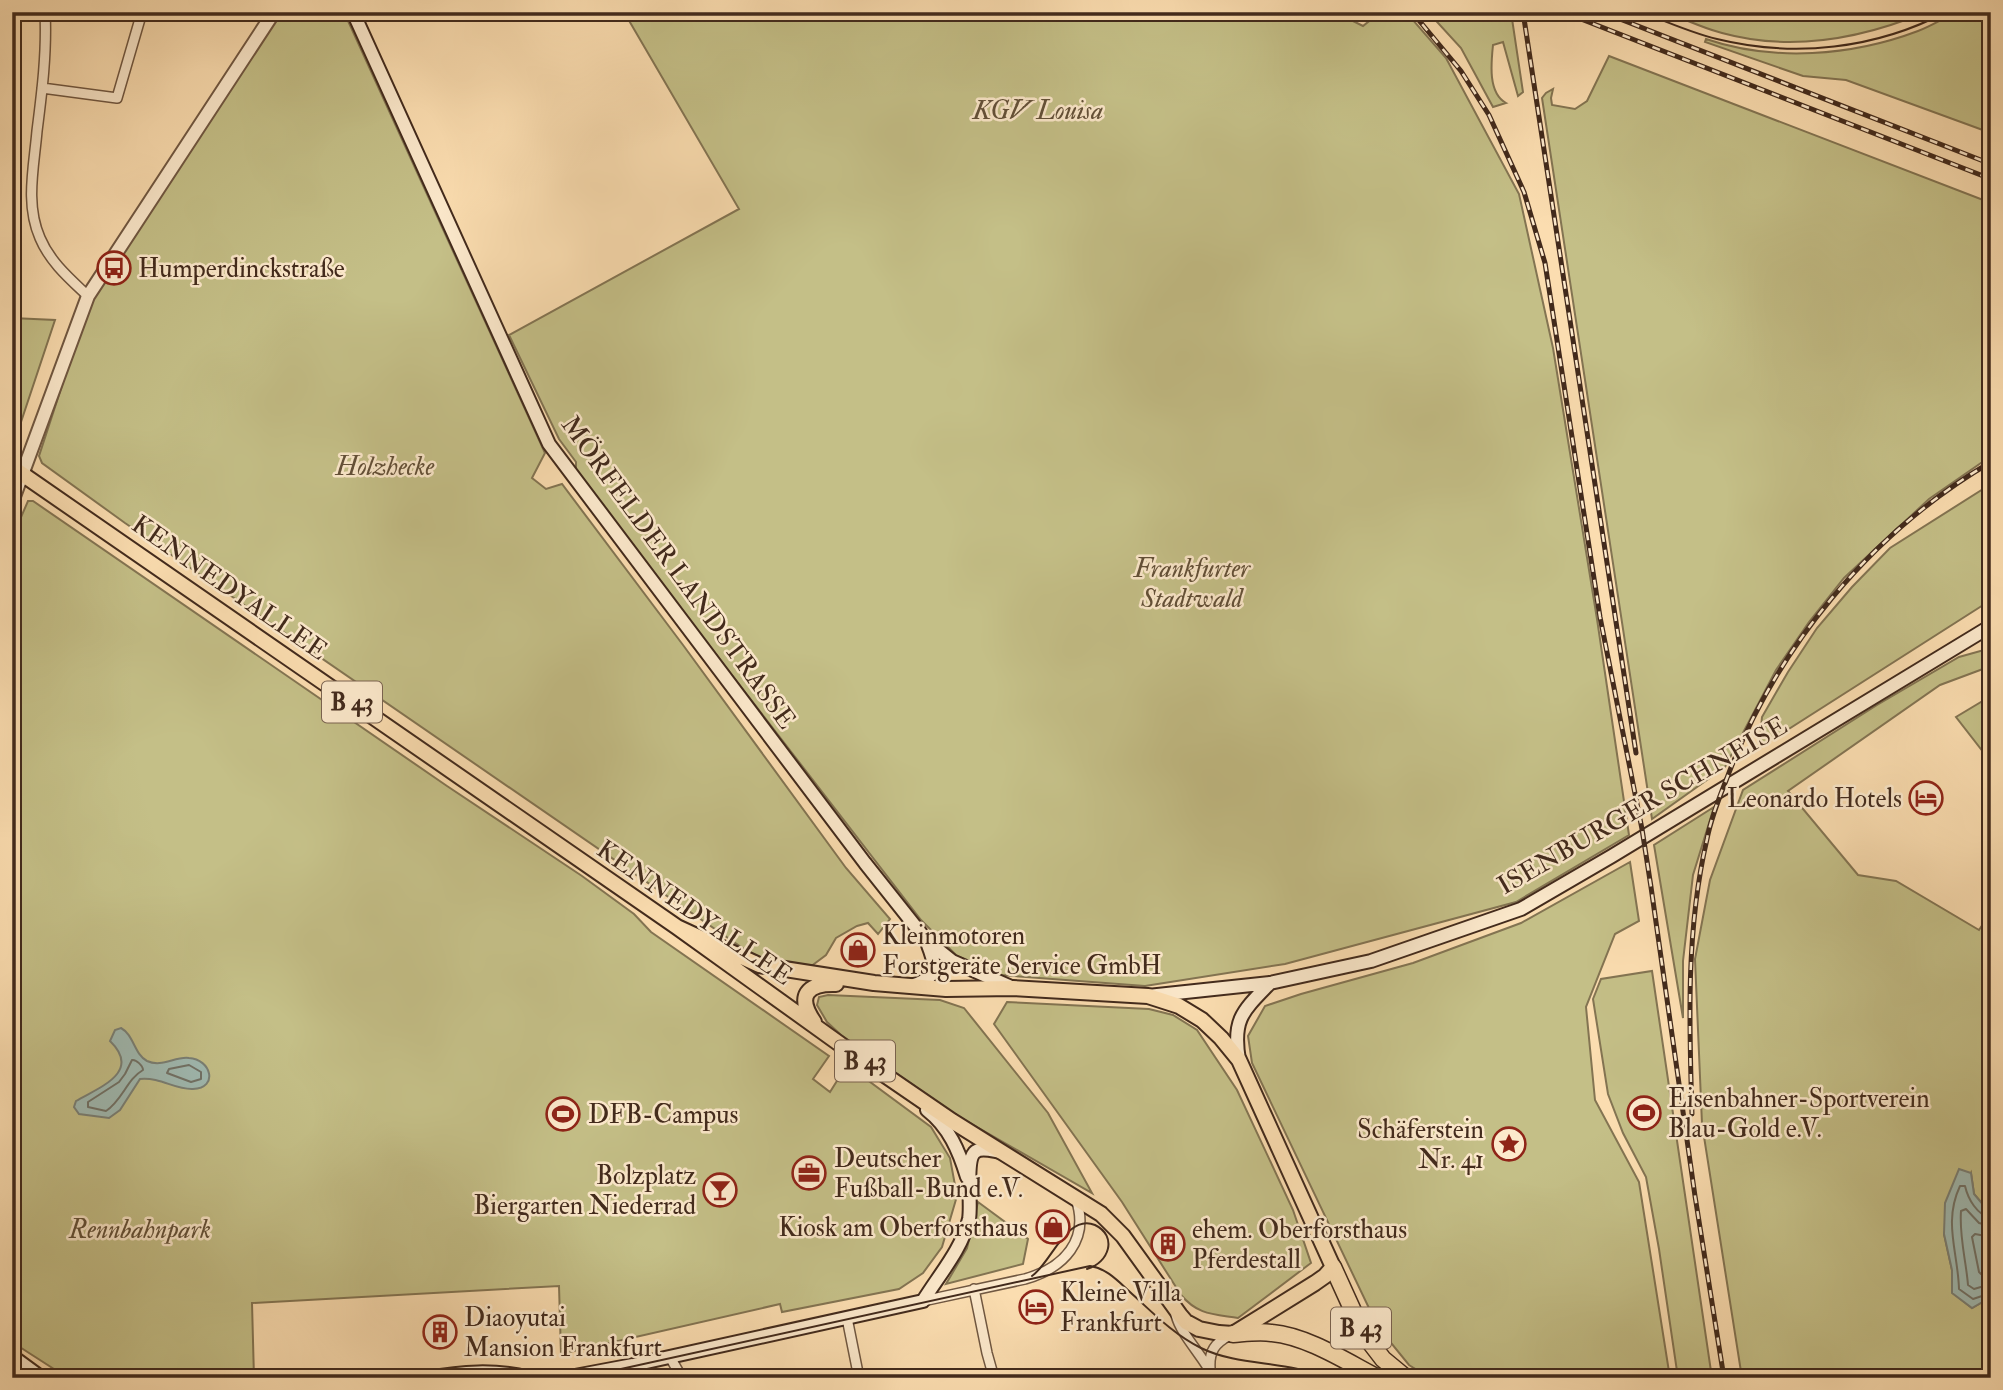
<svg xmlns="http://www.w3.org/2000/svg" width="2003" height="1390" viewBox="0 0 2003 1390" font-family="'IM FELL Double Pica',serif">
<rect width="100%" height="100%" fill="#fbddb0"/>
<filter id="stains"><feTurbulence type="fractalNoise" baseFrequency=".00286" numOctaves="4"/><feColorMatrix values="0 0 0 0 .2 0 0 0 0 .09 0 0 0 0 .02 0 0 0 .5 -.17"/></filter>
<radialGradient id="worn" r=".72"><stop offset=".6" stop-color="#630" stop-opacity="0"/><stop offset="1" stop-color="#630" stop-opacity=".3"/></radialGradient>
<path fill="#c4bf87" stroke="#837452" stroke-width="2" d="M280,12H344L545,453L532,478L546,489L562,484L683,645L846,868L890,919L878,934L868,923L857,926L836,938L826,955L810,967L760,960L125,523L42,463L39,456L86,312L107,275Z
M624,12H1335L1363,26L1373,18L1406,12L1446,58L1519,194L1553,348L1597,619L1629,835L1516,902L1285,964L1145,986L1001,975L957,956L921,920L629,542L576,469V462L559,439L509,335L739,209Z
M1428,12H1511L1523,92L1518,96L1503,42L1493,45C1491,64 1488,93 1506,103L1493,107L1461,48Z
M1667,12H1926C1861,39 1791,52 1722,33C1703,28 1685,20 1667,12Z
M1957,12H1991V133L1846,80L1803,76L1705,42L1706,39C1773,62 1852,56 1918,31C1931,26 1944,18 1957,12Z
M1609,56L1991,203V456L1929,499L1844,578L1809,622L1776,670L1725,767L1652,819L1542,98L1546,93L1553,89L1551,98L1552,105L1575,109L1587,101Z
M12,318L55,320L15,440L12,441Z
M1991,484V600L1759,748L1762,717L1788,672L1817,628L1852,587L1890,548Z
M28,501H33L447,786L582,876L634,914L651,932L829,1056L813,1079L830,1092L847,1065L931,1127L950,1158L957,1196L942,1247L923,1273L899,1289L782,1312L780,1304L561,1354L559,1286L252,1303L254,1378H68L12,1342V538Z
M1991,648V666L1940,685L1788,791L1858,875L1896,881L1979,930L1991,912V1214L1974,1194L1971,1173L1944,1234L1952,1270L1953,1293L1972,1308L1991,1297V1378H1742L1702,1124L1695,959L1710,880L1743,790L1877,705L1959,657Z
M1991,696V762L1956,717Z
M1714,807L1693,875L1683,961V1018L1654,845Z
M1630,862L1639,921L1615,934L1586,1007L1595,1100L1639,1182L1670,1378H1430L1409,1365L1378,1327L1252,1063L1248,1036L1265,1006L1301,994L1413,963L1521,923Z
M1652,971L1712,1378H1678L1659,1249L1646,1177L1623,1133L1608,1094L1593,999L1601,979Z
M828,995L940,1000L964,1008L1048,1113L1092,1193L956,1115L841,1035L827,1022L817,1005L819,997Z
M1007,1002L1149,1009L1173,1015L1197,1030L1237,1090L1293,1210L1311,1263L1238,1318C1213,1314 1198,1315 1181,1295L1122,1202L994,1024Z
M978,1202L1028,1239L1023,1264L946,1284L967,1248Z
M1257,1370L1282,1373L1299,1378H1230L1227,1372L1245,1373Z"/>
<path fill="#a0bab2" stroke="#7a8076" stroke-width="2" d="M121,1028C134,1035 134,1054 147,1061C162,1068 175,1056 189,1058C211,1059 219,1088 193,1089C175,1090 161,1077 140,1079L120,1110L109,1118L79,1114L74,1107L76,1101C100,1087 142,1072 110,1041L115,1030Z
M1959,1169L1971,1173L1974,1194L1991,1214V1297L1972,1308L1952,1293V1270L1944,1234L1945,1203Z"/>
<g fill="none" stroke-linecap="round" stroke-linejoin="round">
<path stroke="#717267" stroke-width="2" d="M132,1060C136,1059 143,1066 143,1070C127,1079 122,1101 106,1111L88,1107V1102L119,1082L125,1074Z
M189,1065L201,1072V1079L191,1082L167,1073L169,1069Z
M1991,1218C1977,1215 1968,1199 1965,1186H1960C1943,1222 1958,1252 1959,1289L1973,1299L1991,1293
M1991,1226L1979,1223L1966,1209L1961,1211C1959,1236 1966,1260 1968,1285L1974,1289L1991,1284
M1991,1237L1975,1234L1972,1237L1979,1272L1981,1274L1991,1273"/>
<defs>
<path id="minor" d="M45,12C47,52 42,92 37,131C34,167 25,204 40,238C50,262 70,279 88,296
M42,88L117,98L142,12
M974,1289L987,1353L994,1378
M923,1301L1025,1279C1064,1268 1090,1240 1076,1199
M1176,1315C1181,1335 1204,1357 1214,1378
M847,1318L859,1378
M670,1357L682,1378
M1210,1368C1209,1351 1215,1343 1230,1335"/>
<path id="tertiary" d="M12,502L88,296L274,12"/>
<path id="secondary" d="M353,12L549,444L865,863L927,941L952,961L1009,986
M911,986C938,978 937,968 928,945
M1148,996L1270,983L1371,961L1521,909L1612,856L1991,626
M1239,1060C1232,1019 1243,1011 1270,983
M927,1110C949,1127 959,1151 967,1177
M12,1356L42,1378
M426,1378C461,1372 495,1369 529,1378
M564,1378L633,1365L923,1301C939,1275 962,1249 969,1219C972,1204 965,1163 974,1153C980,1146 993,1151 1001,1152"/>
<path id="primary" d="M12,467L677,927L844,1047L952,1121L1101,1214L1123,1236L1180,1315L1186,1322L1199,1329L1219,1333L1233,1334L1315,1283L1325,1276L1333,1267L1239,1060L1221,1038L1202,1020L1179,1006L1148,996L1013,988L946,989L874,983L759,965L677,927
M814,1022C796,996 807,983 836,984"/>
<path id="trunk" d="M1333,1267L1363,1333L1383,1359L1406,1378
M1233,1334C1246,1333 1259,1331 1272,1333C1307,1336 1347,1362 1378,1378"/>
</defs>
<use href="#minor" stroke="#705741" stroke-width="12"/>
<use href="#tertiary" stroke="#705741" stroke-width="16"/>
<use href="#secondary" stroke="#422a1c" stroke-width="16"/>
<use href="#primary" stroke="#422a1c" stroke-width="18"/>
<use href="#trunk" stroke="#422a1c" stroke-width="19"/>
<use href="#minor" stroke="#fce9cc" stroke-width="9"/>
<use href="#tertiary" stroke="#fce9cc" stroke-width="12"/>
<use href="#secondary" stroke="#fce9cc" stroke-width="12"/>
<use href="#primary" stroke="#fbddb0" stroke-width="14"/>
<use href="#trunk" stroke="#fbddb0" stroke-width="16"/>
<path stroke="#422a1c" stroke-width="2" d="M1642,12C1667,22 1692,33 1717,39C1794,58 1876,49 1946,12
M1032,1276C1051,1263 1067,1213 1095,1225C1118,1236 1109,1263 1087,1269
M12,1367L26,1378
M580,1378L1090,1266C1106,1268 1118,1281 1130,1292C1152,1312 1174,1335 1201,1348C1240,1367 1286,1360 1326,1378"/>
<defs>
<path id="rail" d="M1412,12L1461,71L1489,115L1524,192L1545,263L1600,617L1642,829L1651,887L1695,1196L1724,1378
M1523,12L1636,753
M1563,12L1991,179
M1602,12L1991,164
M1692,1114C1689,1022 1686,929 1707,839C1711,818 1719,798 1727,778C1775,649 1871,532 1991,462"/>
</defs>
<use href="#rail" stroke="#422a1c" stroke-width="5"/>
<use href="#rail" stroke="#fce9cc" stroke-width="2.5" stroke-dasharray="8" stroke-linecap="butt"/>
</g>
<defs>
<symbol id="bus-ring" viewBox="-11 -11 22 22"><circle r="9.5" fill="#fce9cc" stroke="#8f2418" stroke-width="1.5"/><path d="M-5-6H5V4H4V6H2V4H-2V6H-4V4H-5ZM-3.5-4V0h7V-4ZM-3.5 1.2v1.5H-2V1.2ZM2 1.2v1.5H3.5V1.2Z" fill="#8f2418"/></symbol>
<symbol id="hotel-ring" viewBox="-11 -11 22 22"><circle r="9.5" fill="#fce9cc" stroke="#8f2418" stroke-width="1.5"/><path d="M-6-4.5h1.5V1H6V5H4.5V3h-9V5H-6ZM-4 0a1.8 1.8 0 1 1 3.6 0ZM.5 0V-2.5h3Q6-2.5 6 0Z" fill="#8f2418"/></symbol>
<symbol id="shop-ring" viewBox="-11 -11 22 22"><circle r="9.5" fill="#fce9cc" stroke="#8f2418" stroke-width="1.5"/><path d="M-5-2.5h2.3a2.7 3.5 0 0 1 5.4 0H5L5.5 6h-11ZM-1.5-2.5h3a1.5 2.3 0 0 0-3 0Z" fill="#8f2418"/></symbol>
<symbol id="stadium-ring" viewBox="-11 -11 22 22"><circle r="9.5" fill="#fce9cc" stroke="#8f2418" stroke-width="1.5"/><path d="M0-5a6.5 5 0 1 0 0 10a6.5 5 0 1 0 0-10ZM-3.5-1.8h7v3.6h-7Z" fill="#8f2418"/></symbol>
<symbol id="sight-ring" viewBox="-11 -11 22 22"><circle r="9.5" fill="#fce9cc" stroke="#8f2418" stroke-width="1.5"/><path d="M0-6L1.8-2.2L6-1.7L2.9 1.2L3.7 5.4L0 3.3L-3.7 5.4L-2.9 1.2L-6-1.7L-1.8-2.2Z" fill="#8f2418"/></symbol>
<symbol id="office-ring" viewBox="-11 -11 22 22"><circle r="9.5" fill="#fce9cc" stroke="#8f2418" stroke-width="1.5"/><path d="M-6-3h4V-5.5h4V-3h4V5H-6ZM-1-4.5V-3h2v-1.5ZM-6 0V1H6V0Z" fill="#8f2418"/></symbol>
<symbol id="bar-ring" viewBox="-11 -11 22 22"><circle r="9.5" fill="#fce9cc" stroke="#8f2418" stroke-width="1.5"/><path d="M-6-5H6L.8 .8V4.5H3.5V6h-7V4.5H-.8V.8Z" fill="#8f2418"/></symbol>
<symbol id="building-ring" viewBox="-11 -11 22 22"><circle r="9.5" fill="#fce9cc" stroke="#8f2418" stroke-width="1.5"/><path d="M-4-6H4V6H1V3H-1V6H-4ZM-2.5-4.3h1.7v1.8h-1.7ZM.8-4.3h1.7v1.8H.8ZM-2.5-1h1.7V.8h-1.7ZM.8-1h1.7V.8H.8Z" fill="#8f2418"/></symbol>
</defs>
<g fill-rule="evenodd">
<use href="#bus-ring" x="95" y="249" width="38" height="38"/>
<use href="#hotel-ring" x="1907" y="779" width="38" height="38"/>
<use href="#shop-ring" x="839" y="931" width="38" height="38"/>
<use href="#stadium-ring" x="1625" y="1094" width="38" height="38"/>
<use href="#stadium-ring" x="544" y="1095" width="38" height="38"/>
<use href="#sight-ring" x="1490" y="1125" width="38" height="38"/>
<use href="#office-ring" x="790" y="1154" width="38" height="38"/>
<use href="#bar-ring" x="701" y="1171" width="38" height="38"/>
<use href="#shop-ring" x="1034" y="1208" width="38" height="38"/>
<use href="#building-ring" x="1149" y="1225" width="38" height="38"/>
<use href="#hotel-ring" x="1017" y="1288" width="38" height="38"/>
<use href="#building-ring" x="421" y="1313" width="38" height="38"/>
</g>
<g text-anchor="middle" stroke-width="5" stroke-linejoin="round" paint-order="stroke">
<g fill="#fce9cc" stroke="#7a6351" stroke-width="2">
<rect x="322" y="681.5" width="60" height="41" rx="5"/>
<rect x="835" y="1040.5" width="60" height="41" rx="5"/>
<rect x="1331" y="1307.5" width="60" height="41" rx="5"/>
</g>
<g font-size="24" font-weight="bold" fill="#422a1c">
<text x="352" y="710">B 43</text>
<text x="865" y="1069">B 43</text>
<text x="1361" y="1336">B 43</text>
</g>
<g font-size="26" font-style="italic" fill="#624f37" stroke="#fce9cc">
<text x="1038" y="119">KGV Louisa</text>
<text x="385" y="475">Holzhecke</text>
<text x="1192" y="577">Frankfurter<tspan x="1192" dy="30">Stadtwald</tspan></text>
<text x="140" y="1238">Rennbahnpark</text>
</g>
<g font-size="26" fill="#422a1c" stroke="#fce9cc" text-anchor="start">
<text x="138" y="277">Humperdinckstraße</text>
<text x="1902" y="807" text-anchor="end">Leonardo Hotels</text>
<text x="882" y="944">Kleinmotoren<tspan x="882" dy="30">Forstgeräte Service GmbH</tspan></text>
<text x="1668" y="1107">Eisenbahner-Sportverein<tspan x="1668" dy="30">Blau-Gold e.V.</tspan></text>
<text x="588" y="1123">DFB-Campus</text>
<text x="1484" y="1138" text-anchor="end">Schäferstein<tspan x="1484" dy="30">Nr. 41</tspan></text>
<text x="834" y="1167">Deutscher<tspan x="834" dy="30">Fußball-Bund e.V.</tspan></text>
<text x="696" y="1184" text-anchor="end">Bolzplatz<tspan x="696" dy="30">Biergarten Niederrad</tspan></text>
<text x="1028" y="1236" text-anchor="end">Kiosk am Oberforsthaus</text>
<text x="1192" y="1238">ehem. Oberforsthaus<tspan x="1192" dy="30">Pferdestall</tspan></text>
<text x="1060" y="1301">Kleine Villa<tspan x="1060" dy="30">Frankfurt</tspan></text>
<text x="464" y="1326">Diaoyutai<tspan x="464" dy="30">Mansion Frankfurt</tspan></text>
</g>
<g font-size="26" fill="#422a1c" stroke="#fce9cc">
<text transform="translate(679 572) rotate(54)" y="9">MÖRFELDER LANDSTRASSE</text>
<text transform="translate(230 587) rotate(35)" y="9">KENNEDYALLEE</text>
<text transform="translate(1642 805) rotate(-30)" y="9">ISENBURGER SCHNEISE</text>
<text transform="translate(695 912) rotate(35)" y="9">KENNEDYALLEE</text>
</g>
</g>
<rect width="2003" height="1390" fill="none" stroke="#fbddb0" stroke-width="42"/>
<rect x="14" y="14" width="1975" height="1362" fill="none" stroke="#422a1c" stroke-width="3.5"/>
<rect x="21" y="21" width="1961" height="1348" fill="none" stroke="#422a1c" stroke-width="2"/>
<rect width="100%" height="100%" filter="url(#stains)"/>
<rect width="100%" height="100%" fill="url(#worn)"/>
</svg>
